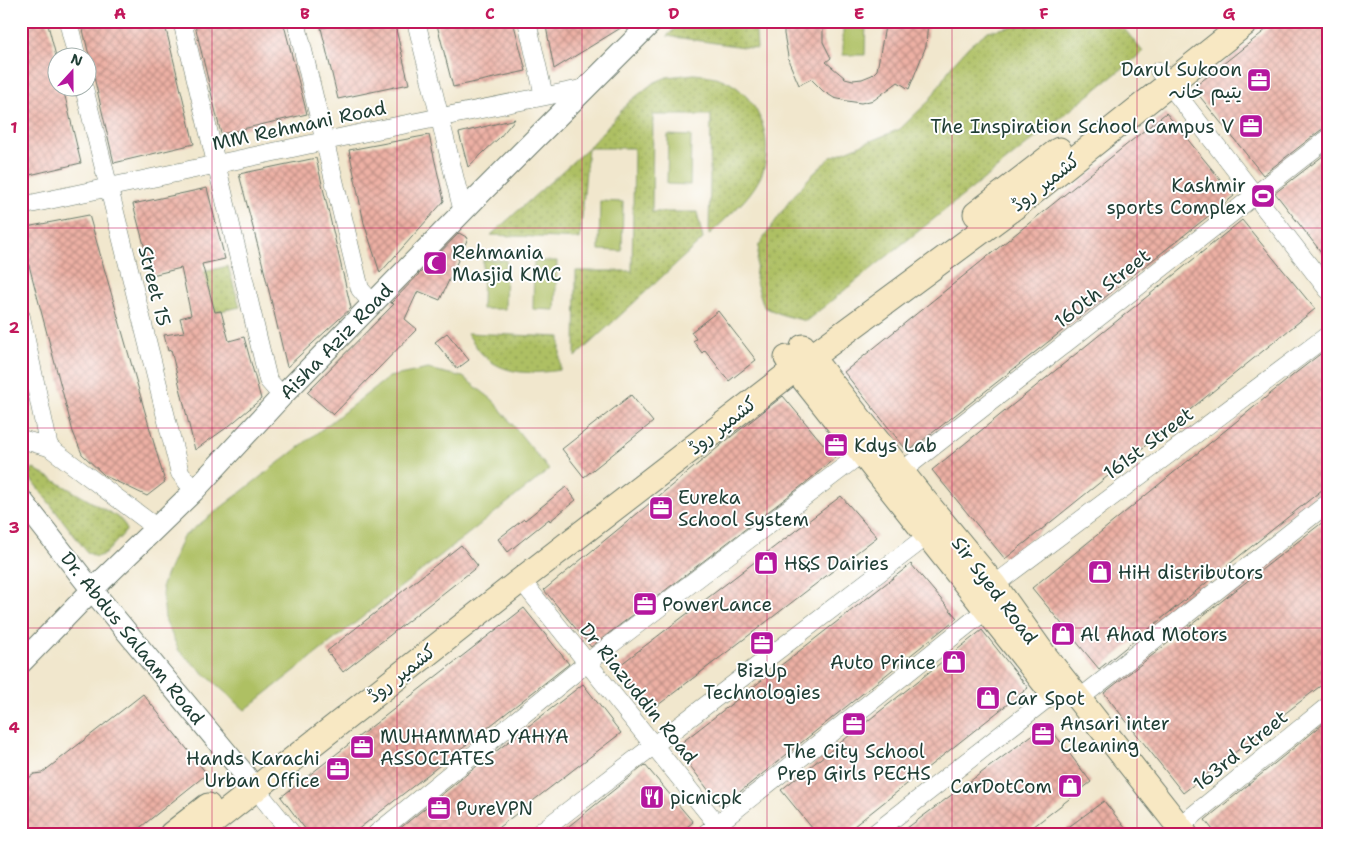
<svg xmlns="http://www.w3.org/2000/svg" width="1349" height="855" viewBox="0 0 1349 855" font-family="'Shantell Sans','Playpen Sans Arabic',sans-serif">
<defs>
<pattern id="grass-dots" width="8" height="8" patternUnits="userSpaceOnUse" patternTransform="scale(1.25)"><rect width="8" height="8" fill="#aec064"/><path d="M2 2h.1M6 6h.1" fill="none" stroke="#8d9d53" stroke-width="1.8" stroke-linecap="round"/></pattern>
<pattern id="building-cross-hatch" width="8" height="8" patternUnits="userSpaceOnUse" patternTransform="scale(1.25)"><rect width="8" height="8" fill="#edb0a4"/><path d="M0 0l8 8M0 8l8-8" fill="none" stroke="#bf9086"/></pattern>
</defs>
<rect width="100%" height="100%" fill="#fff"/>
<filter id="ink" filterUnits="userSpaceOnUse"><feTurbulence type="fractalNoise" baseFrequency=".02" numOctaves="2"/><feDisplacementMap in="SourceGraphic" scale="10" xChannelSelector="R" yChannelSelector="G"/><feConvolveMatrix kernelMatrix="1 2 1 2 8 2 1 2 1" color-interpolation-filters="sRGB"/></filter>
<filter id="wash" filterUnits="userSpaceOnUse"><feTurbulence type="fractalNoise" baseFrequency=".0096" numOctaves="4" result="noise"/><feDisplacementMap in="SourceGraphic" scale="20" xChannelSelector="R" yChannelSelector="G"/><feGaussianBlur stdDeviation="1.12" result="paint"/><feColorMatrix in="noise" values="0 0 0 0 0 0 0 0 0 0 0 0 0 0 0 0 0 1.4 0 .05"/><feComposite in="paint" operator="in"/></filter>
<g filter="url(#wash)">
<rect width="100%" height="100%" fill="#f1e7cd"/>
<path fill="url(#grass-dots)" stroke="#667e4c" d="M683,21H755L757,49L667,36Z
M1045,21H1118L1143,52L806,321L783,315L764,307L755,279L759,245L790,200L809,178L831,157L900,129L929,101L952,65L969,46L988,31Z
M694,74C704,75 715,76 724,80C759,95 777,144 760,178C749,200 727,217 709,235L711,115H653L652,212H697L703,239L575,357L576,271H632L634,148H588L580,239L491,235L588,148L629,102L653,83L667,77Z
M228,266L240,307L215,312L204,272Z
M467,333L560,337V370C532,374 503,376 481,353C476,347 472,340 467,333Z
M33,468L119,518L125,525L126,531L105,554L96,557L87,552L27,474Z"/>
<path fill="#aec064" stroke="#667e4c" d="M843,21H866L865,55H843Z
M668,135L691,136L690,185L667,184Z
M600,201L623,202L622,251L599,250Z
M483,260H506L505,309H482Z
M534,261H557L555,310L533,309Z
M428,369L463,377L493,400L549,470L245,710L179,651L165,619L162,585L183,537L389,377Z"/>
<g id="blocks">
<path fill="url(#building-cross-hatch)" d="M21,21H47L58,64V88H63L81,163L21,177Z
M81,21H164L194,144L114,163Z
M194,21H283L307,114L221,134Z
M354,21H394L409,84L338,99L321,28Z
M436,21H513L526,71L453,87Z
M545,21H632L554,69Z
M784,21H823V42L831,58L826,62L845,78L853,80L862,79L872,75L877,70L886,21H928L926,46L909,89L898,82L874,100L861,103L847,101L834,98L823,91L811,79L799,85L789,62L784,34Z
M1277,21H1328V128L1321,130L1263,175L1193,88Z
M1166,113L1234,196L908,452L844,372Z
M515,119L500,137L468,167L459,133Z
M429,135L444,201L380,273L364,223L349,150Z
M1328,152V261L1275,193Z
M316,158L351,308L287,367L262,262L239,174Z
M207,188L225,259L202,264L215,312L221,311L229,341L244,337L261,399L229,426L195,450L171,350L168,351L164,335L184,332L180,318L191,315L181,268L152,275L133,204Z
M89,215L165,482L147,496L105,476L82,454L73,432L21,235V228Z
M1242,220L1315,309L1005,559L932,470Z
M459,233L468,238L440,300L418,291L405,319L417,329L333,415L307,392L394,304L391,303Z
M718,311L756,360L729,381L705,350L702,353L693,341L696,339L691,332Z
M447,333L469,360L457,369L435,342Z
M1328,348V485L1099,669L1032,588L1297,372Z
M631,395L653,422L584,477L562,449Z
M783,396L835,458L803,485L591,647L544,590L732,436Z
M566,487L576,500L550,521L549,519L508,552L498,539L524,519L525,520Z
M841,496L877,537L649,712L616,668Z
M1328,518V680L1183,793L1104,693Z
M461,545L478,566L343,672L327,651Z
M911,564L957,618L721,807L676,747Z
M524,608L569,664L352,834H309L281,797Z
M982,630L1028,688L844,834H817L781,790Z
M583,684L621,733L490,834H393L477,766Z
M143,694L207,774L132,834H21V784L34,774L42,773Z
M1328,720V834H1216L1205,820Z
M1047,724L1091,782L1024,834H899Z
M645,765L693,822L679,834H559Z
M1104,801L1130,834H1059Z"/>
</g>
</g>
<g filter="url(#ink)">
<use href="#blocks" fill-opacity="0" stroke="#68786a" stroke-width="1"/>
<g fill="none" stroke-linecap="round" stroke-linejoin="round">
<defs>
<path id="minor" d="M68,21L77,58
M182,21L268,380L282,396
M296,21L360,289L373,304
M416,21L463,212
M527,21L544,96
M1159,71L1328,290
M84,88L180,473L194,491
M21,206L367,132L586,88
M21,317L49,447
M21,439L49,447L157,528
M902,471L1328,138
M521,580L724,833
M994,585L1328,335
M1079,699L1328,503
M255,788L292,834
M1180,826L1328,706
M376,834L588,662L862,453
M538,834L927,536
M705,834L986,610
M874,834L1053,694"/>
<path id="tertiary" d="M21,499L92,590L246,776
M21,663L92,590L194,491L282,396L482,192L653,21"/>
<path id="secondary" d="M976,214L1059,150
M803,347L919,494L994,585L1044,655L1185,834
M787,358L1051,691
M172,834L208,806
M198,834L521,580L795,369L1021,202L1248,21"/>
</defs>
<use href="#minor" stroke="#68786a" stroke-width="19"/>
<use href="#tertiary" stroke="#68786a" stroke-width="23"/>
<use href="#secondary" stroke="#68786a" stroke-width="27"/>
<use href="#minor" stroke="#fff" stroke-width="18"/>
<use href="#tertiary" stroke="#fff" stroke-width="21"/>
<use href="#secondary" stroke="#f8e8c3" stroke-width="25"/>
</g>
</g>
<path fill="none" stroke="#c2185b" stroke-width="1" stroke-opacity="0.55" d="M212,21V834M397,21V834M582,21V834M767,21V834M952,21V834M1137,21V834M21,228H1328M21,428H1328M21,628H1328"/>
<defs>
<symbol id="office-square" viewBox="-11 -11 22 22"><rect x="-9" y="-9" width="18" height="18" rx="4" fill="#b5179e" stroke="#fff"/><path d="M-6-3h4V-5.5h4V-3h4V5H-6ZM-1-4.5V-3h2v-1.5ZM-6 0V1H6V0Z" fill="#fff"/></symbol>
<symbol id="stadium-square" viewBox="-11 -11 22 22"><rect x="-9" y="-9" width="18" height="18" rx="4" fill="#b5179e" stroke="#fff"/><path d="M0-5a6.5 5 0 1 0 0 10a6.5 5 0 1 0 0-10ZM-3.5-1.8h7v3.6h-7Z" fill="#fff"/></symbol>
<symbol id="mosque-square" viewBox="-11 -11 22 22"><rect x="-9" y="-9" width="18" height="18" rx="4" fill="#b5179e" stroke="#fff"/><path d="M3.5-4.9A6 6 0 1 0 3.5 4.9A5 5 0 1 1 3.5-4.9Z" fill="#fff"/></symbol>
<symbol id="shop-square" viewBox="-11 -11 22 22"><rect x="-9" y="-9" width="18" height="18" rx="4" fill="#b5179e" stroke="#fff"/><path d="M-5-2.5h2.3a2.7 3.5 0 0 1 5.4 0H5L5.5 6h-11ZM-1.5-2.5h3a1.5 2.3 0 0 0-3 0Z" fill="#fff"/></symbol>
<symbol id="restaurant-square" viewBox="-11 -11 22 22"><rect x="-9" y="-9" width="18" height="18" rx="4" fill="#b5179e" stroke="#fff"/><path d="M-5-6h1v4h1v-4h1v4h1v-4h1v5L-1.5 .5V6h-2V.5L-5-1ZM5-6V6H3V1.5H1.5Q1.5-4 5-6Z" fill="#fff"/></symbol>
</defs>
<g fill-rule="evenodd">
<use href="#office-square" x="1245" y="66" width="28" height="28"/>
<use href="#office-square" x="1237" y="112" width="28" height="28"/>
<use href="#stadium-square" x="1249" y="182" width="28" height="28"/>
<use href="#mosque-square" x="421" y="249" width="28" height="28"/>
<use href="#office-square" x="822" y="431" width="28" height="28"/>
<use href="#office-square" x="647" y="494" width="28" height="28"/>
<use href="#shop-square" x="752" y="549" width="28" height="28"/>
<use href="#shop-square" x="1086" y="558" width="28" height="28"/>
<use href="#office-square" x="631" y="590" width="28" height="28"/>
<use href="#shop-square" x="1049" y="620" width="28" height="28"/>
<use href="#office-square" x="748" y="629" width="28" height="28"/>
<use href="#shop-square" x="940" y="648" width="28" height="28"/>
<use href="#shop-square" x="974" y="684" width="28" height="28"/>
<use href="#office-square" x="840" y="710" width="28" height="28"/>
<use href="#office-square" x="1029" y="720" width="28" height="28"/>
<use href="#office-square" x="348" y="733" width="28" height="28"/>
<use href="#office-square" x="324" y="755" width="28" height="28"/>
<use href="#shop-square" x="1056" y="772" width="28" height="28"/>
<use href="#restaurant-square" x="638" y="783" width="28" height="28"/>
<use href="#office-square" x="425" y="794" width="28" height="28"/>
</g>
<g text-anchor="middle" stroke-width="4" stroke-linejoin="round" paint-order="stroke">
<g font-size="19" fill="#1f3d34" stroke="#fff" text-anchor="start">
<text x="1242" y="76" text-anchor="end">Darul Sukoon<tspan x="1242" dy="22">یتیم خانہ</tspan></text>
<text x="1234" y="133" text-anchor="end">The Inspiration School Campus V</text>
<text x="1246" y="192" text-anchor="end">Kashmir<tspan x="1246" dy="22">sports Complex</tspan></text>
<text x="452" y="259">Rehmania<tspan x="452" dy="22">Masjid KMC</tspan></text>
<text x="854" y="452">Kdys Lab</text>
<text x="678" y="504">Eureka<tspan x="678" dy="22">School System</tspan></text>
<text x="784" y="570">H&amp;S Dairies</text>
<text x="1118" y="579">HiH distributors</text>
<text x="662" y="611">PowerLance</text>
<text x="1080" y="641">Al Ahad Motors</text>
<text x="936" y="669" text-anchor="end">Auto Prince</text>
<text x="762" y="677" text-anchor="middle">BizUp<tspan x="762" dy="22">Technologies</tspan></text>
<text x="1006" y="705">Car Spot</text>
<text x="1060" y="730">Ansari inter<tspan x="1060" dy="22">Cleaning</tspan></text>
<text x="380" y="743">MUHAMMAD YAHYA<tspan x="380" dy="22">ASSOCIATES</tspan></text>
<text x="854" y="758" text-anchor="middle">The City School<tspan x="854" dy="22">Prep Girls PECHS</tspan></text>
<text x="320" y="765" text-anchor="end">Hands Karachi<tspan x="320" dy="22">Urban Office</tspan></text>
<text x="1052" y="793" text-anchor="end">CarDotCom</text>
<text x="670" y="804">picnicpk</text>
<text x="456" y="815">PureVPN</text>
</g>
<g font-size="19" fill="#1f3d34" stroke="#fff">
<text transform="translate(299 125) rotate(-12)" y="7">MM Rehmani Road</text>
<text transform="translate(1045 182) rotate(-38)" y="7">کشمیر روڈ</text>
<text transform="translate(155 286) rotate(76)" y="7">Street 15</text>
<text transform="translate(1102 288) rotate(-38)" y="7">160th Street</text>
<text transform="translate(336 341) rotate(-46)" y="7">Aisha Aziz Road</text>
<text transform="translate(722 425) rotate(-38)" y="7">کشمیر روڈ</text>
<text transform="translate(1148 443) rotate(-37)" y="7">161st Street</text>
<text transform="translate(995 590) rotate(53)" y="7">Sir Syed Road</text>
<text transform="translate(133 638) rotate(51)" y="7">Dr. Abdus Salaam Road</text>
<text transform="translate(401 673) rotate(-38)" y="7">کشمیر روڈ</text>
<text transform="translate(639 693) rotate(51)" y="7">Dr Riazuddin Road</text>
<text transform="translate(1240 750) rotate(-39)" y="7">163rd Street</text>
</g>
</g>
<rect width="1349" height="855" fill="none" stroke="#fff" stroke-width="55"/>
<g transform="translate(72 72) rotate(21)"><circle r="24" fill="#ffffff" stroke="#a5b1ae"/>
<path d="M0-4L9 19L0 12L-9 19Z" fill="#b5179e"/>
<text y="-8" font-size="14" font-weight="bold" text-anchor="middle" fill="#1f3d34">N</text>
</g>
<rect x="28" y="28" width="1294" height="800" fill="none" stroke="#c2185b" stroke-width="2"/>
<g font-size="16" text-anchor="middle" font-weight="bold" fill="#c2185b">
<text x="120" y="19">A</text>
<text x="305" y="19">B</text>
<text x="490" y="19">C</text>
<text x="674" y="19">D</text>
<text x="859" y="19">E</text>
<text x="1044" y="19">F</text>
<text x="1229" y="19">G</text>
<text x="14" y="133">1</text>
<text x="14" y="333">2</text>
<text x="14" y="533">3</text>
<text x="14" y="733">4</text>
</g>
</svg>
